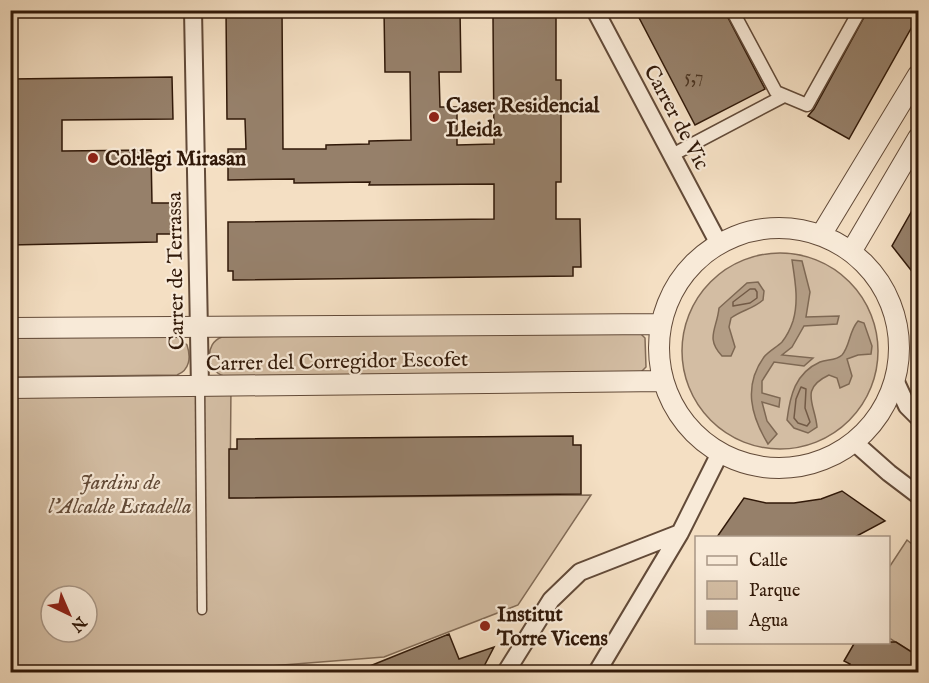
<svg xmlns="http://www.w3.org/2000/svg" width="929" height="683" viewBox="0 0 929 683" font-family="'IM FELL English',serif">
<rect width="100%" height="100%" fill="#f4dfc3"/>
<filter id="stains"><feTurbulence type="fractalNoise" baseFrequency=".00333" numOctaves="4"/><feColorMatrix values="0 0 0 0 .2 0 0 0 0 .09 0 0 0 0 .02 0 0 0 .5 -.17"/></filter>
<radialGradient id="worn" r=".72"><stop offset=".6" stop-color="#630" stop-opacity="0"/><stop offset="1" stop-color="#630" stop-opacity=".3"/></radialGradient>
<path fill="#d3bda3" stroke="#826b56" stroke-width="1.5" fill-rule="evenodd" d="M682 351a98 98 0 1 1 196 0a98 98 0 1 1-196 0Z
M639,332L645,338L646,367L641,372L224,376C206,371 204,343 222,337Z
M176,336L187,345C191,357 190,370 177,375L11,377L10,338Z
M231,386L230,498L591,495L518,605L384,657L194,672H11L10,388ZM51,596H87V632H51Z
M907,540L918,549V656L889,638L888,569Z"/>
<path fill="#b29c84" stroke="#7e6853" stroke-width="1.5" d="M792,260L802,261L810,292L806,317L839,316L837,324L804,326L792,347L782,355L813,358L804,366L774,362L762,381V393L780,398L779,407L762,402L767,421L777,434L768,444C751,416 743,386 764,357C769,351 777,347 782,342C786,337 791,327 793,321C799,301 795,280 792,260Z
M758,282L764,291L763,300C753,309 742,310 731,318L729,327L735,347L731,356H722C705,338 717,329 719,308L747,283Z
M858,321L864,323L872,346L871,354L858,355L847,359L852,376L849,384L840,388L837,378L829,375C799,389 815,404 817,427L808,433L794,428L787,420C790,396 795,373 820,362C827,359 836,361 842,355C850,346 849,331 858,321Z"/>
<g fill="none" stroke-linecap="round" stroke-linejoin="round">
<path stroke="#725a46" stroke-width="1.5" d="M750,289H755L757,292V298L750,303L733,306V302Z
M801,387L806,389L805,408L810,422L807,426L798,423L794,418L796,399Z"/>
</g>
<path fill="#96806a" stroke="#311909" stroke-width="1.5" d="M226,10H282L283,149H326V145L369,144V141L411,140L410,72H385L384,10H460L461,72H439L440,107H457V145L494,144L493,17H556V80H561V182H556V219H580L581,267H573V276L233,280V271H228V222L494,219V184L369,185L370,182L294,183V179L228,180V149H246L245,119H227Z
M635,10H724L765,89L695,125Z
M868,10H918V16L849,139L808,116L814,109Z
M172,77L173,119L62,120V151L151,150L152,203H174V234H157V242L10,245V79Z
M918,200V279L892,246Z
M573,436V445H581V494L229,498V449H237V439Z
M842,491L885,521L855,537H717L744,498L766,503H794L821,499Z
M449,634L459,659L494,647L481,672H355Z
M855,642H896L918,656V672H845L850,664L844,661Z"/>
<g fill="none" stroke-linecap="round" stroke-linejoin="round">
<defs>
<path id="service" d="M200,387L202,610"/>
<path id="pedestrian" d="M732,10L776,92L807,105L860,10
M672,155L784,96"/>
<path id="minor" d="M193,10L200,387
M595,10L719,244
M895,380L907,406L918,417
M854,442L889,473L918,495
M506,672L551,600L580,572L680,533
M597,672L680,533L720,453"/>
<path id="tertiary" d="M659 348a120 120 0 1 1 240 0a120 120 0 1 1-240 0Z
M821,235L918,75
M851,252L918,138
M10,328L661,324
M10,388L663,381"/>
</defs>
<use href="#service" stroke="#624a38" stroke-width="11"/>
<use href="#pedestrian" stroke="#624a38" stroke-width="15"/>
<use href="#minor" stroke="#624a38" stroke-width="20"/>
<use href="#tertiary" stroke="#624a38" stroke-width="22"/>
<use href="#service" stroke="#f8ead8" stroke-width="8"/>
<use href="#pedestrian" stroke="#f8ead8" stroke-width="12"/>
<use href="#minor" stroke="#f8ead8" stroke-width="16"/>
<use href="#tertiary" stroke="#f8ead8" stroke-width="20"/>
</g>
<g fill="#8f2418" stroke="#f8ead8" stroke-width="2">
<circle cx="434" cy="117" r="6"/>
<circle cx="93" cy="158" r="6"/>
<circle cx="485" cy="626" r="6"/>
</g>
<g text-anchor="middle" stroke-width="4.5" stroke-linejoin="round" paint-order="stroke">
<g font-size="18" fill="#4a3321">
<text x="694" y="82">5,7</text>
</g>
<g font-size="21" font-weight="bold" fill="#311909" stroke="#f8ead8" text-anchor="start">
<text x="446" y="112">Caser Residencial<tspan x="446" dy="24">Lleida</tspan></text>
<text x="105" y="165">Col·legi Mirasan</text>
<text x="497" y="621">Institut<tspan x="497" dy="24">Torre Vicens</tspan></text>
</g>
<g font-size="21" fill="#311909" stroke="#f8ead8">
<text transform="translate(677 117) rotate(62)" y="7">Carrer de Vic</text>
<text transform="translate(175 271) rotate(-91)" y="7">Carrer de Terrassa</text>
<text transform="translate(337 361) rotate(-1)" y="7">Carrer del Corregidor Escofet</text>
</g>
<g font-size="21" font-style="italic" fill="#624a37" stroke="#f8ead8">
<text x="120" y="489">Jardins de<tspan x="120" dy="24">l'Alcalde Estadella</tspan></text>
</g>
</g>
<rect width="929" height="683" fill="none" stroke="#f4dfc3" stroke-width="36"/>
<rect x="12" y="12" width="905" height="659" fill="none" stroke="#311909" stroke-width="3"/>
<rect x="18" y="18" width="893" height="647" fill="none" stroke="#311909" stroke-width="1.5"/>
<rect x="695" y="536" width="195" height="108" fill="#f8ead8" stroke="#a89685" stroke-width="1.5"/>
<rect x="707" y="556" width="30" height="9" fill="#f8ead8" stroke="#a89685" stroke-width="1.5"/>
<text x="749" y="566" font-size="18" fill="#311909">Calle</text>
<rect x="707" y="581" width="30" height="18" fill="#d3bda3" stroke="#a89685" stroke-width="1.5"/>
<text x="749" y="596" font-size="18" fill="#311909">Parque</text>
<rect x="707" y="611" width="30" height="18" fill="#b29c84" stroke="#a89685" stroke-width="1.5"/>
<text x="749" y="626" font-size="18" fill="#311909">Agua</text>
<g transform="translate(69 614) rotate(136)"><circle r="28" fill="#f8ead8" stroke="#a89685" stroke-width="1.5"/>
<path d="M0-4.5L10 22L0 15L-10 22Z" fill="#8f2418"/>
<text y="-9" font-size="16" font-weight="bold" text-anchor="middle" fill="#311909">N</text>
</g>
<rect width="100%" height="100%" filter="url(#stains)"/>
<rect width="100%" height="100%" fill="url(#worn)"/>
</svg>
